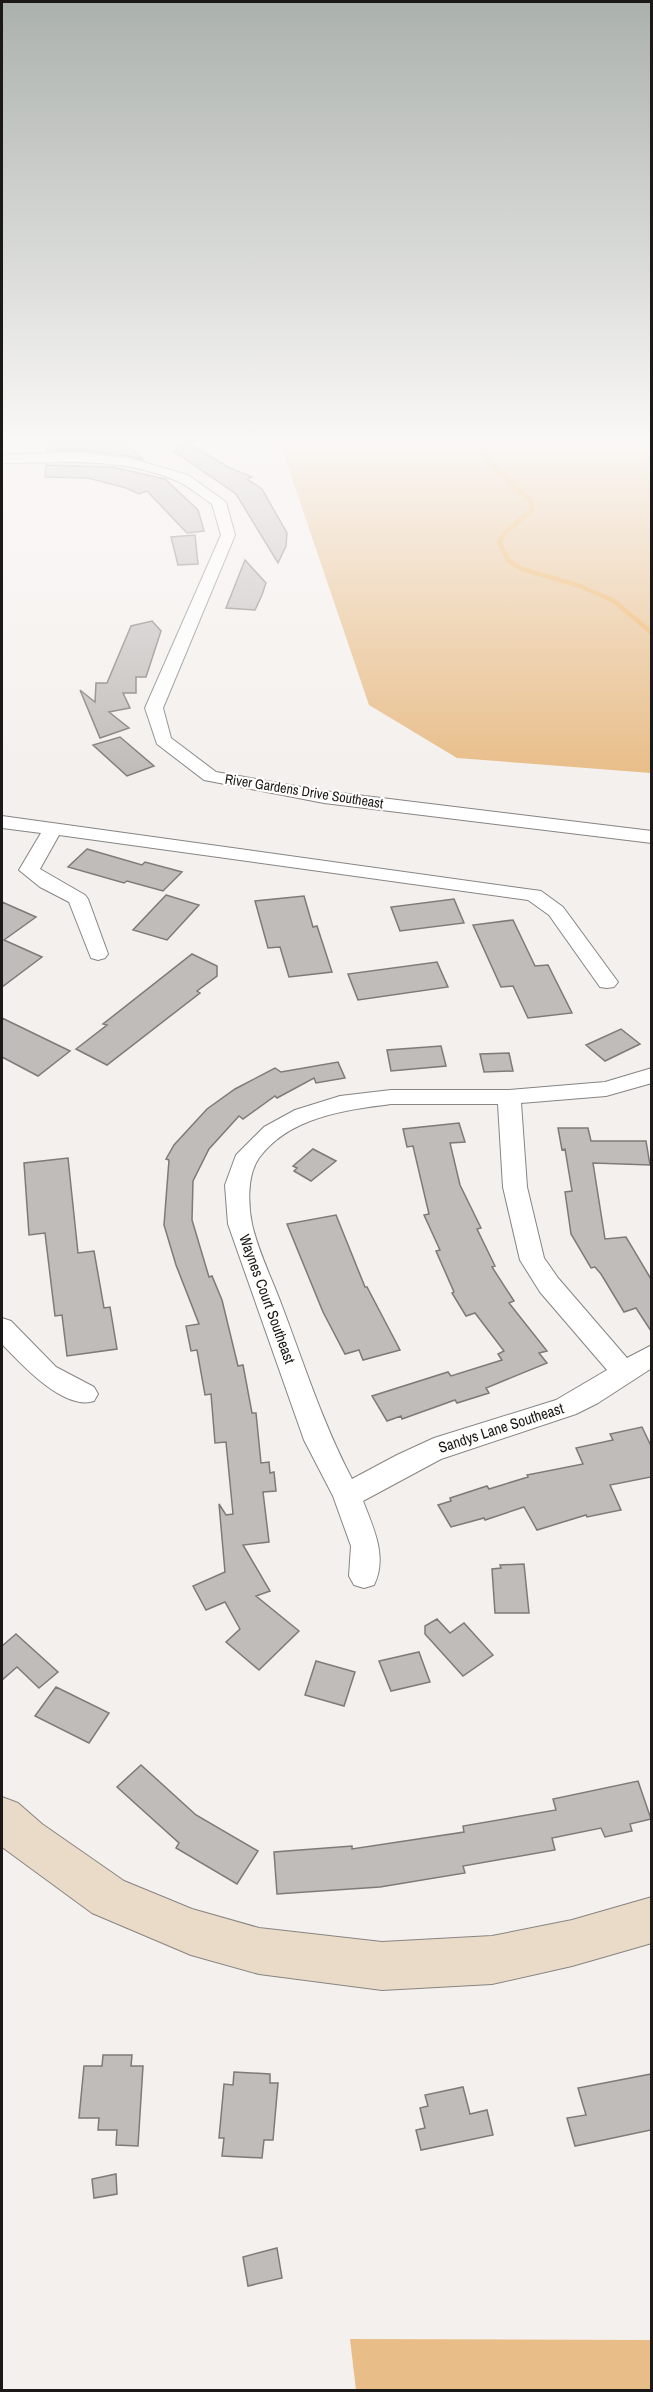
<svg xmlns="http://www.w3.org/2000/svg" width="653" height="2392" viewBox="0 0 653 2392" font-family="'Archivo Narrow',sans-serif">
<rect width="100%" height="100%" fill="#f4f0ed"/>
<path fill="#e8bd88" d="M279,440H651V773L457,758L369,705Z
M350,2339L651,2340V2390H356Z"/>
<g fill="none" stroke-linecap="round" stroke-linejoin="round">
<path stroke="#efad55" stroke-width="4.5" d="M486,440L485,455L489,463L531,501L532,510L505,533L499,542L509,561L522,569L580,586L614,601L652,633"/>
</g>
<path fill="#bfbcb9" stroke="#7d7b77" stroke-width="1.5" d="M48,440H122L144,460L129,456L78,450L47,451Z
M183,440L228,467L252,477L247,479L262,489L287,533L286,546L278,563L236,494L175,452Z
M46,465L112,467L165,479L198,510L204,531L187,533L147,491L139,494L126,488L88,478L45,477Z
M195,535L198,564L178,565L171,537Z
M245,560L266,583L262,595L255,610L226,608Z
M152,621L161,631L146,677H136V693H123L130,708L109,712L129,728L100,738L80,690L95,702L96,683H107L131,626Z
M120,737L154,766L127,776L93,745Z
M87,849L142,865L145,862L182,872L163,891L127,881L124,883L68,867Z
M166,895L199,905L167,940L133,930Z
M304,896L313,927L317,926L332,972L289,977L280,947L268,948L255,901Z
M454,899L464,923L400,931L391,907Z
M2,902L36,917L4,940L42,957L2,987Z
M513,920L535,966L548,965L572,1013L528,1018L513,986L501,987L473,925Z
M192,954L217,966V976L197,991L200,993L107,1065L76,1049L107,1025L103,1024Z
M437,962L448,987L358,1000L348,974Z
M2,1018L70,1051L38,1076L2,1057Z
M621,1029L640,1044L605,1061L586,1045Z
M441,1046L446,1066L391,1071L387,1050Z
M509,1053L513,1071L484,1072L480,1054Z
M338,1062L345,1078L316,1083L314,1078L277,1098L275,1096L243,1119L239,1116L209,1149L193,1181L192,1220L209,1277L212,1276L222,1300L238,1366L243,1365L252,1413H256L261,1463L269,1462L270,1473L274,1472L276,1491L263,1492L269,1542L243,1545L270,1591L256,1596L299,1631L259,1670L226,1642L240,1629L225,1602L206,1610L193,1586L225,1572L219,1504L226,1515L233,1514L226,1442L215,1443L211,1394L205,1395L197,1350L191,1351L186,1326L199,1324L176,1265L164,1225L169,1160L166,1159L174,1145L207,1109L235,1089L275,1068L281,1072Z
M459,1123L465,1142L450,1143L460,1185L481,1228L477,1229L495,1266L492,1267L514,1301L509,1303L547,1351L539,1353L547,1363L486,1388L489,1393L457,1403L455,1400L402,1419L401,1416L387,1421L372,1396L448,1372L451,1376L502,1360L498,1354L504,1351L475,1313L466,1316L452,1293L454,1292L436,1251L440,1250L424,1215L429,1214L413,1146L407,1147L403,1129Z
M558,1128H588L591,1141H646L650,1165L593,1163L605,1239L626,1237L651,1279V1331L636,1308L624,1312L601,1274L595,1267L591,1268L571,1234L565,1192L572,1191L565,1149L562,1150Z
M313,1149L336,1161L311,1181L294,1171L297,1168L293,1166Z
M68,1158L78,1253L94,1251L104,1308L110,1307L117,1349L67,1356L62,1315L55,1316L45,1233L29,1235L24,1163Z
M336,1215L365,1287H367L400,1350L363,1360L359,1350L345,1354L323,1312L287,1224Z
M642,1427L651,1446V1477L610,1485L621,1510L587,1517L586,1515L537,1530L524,1507L485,1520L484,1518L451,1527L438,1505L451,1501L450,1498L487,1486L489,1489L528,1477L527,1475L583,1464L576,1448L613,1440L610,1434Z
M524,1564L529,1613H495L492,1569L501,1568L500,1565Z
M437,1619L450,1633L464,1623L493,1655L463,1676L425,1634V1626Z
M16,1634L58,1672L39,1688L17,1667L2,1680V1646Z
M419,1652L430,1682L391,1691L379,1661Z
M316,1661L355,1672L344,1706L305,1695Z
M56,1687L109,1713L89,1743L35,1716Z
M141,1765L196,1815L258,1851L237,1884L176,1848L179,1843L117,1787Z
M638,1781L651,1819L630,1824L632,1831L605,1837L601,1828L552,1838L555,1850L463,1866L465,1873L380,1887L277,1894L274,1852L352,1846V1849L464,1832L463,1826L556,1810L553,1799Z
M103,2055H132L131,2066H143L138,2146L116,2145L117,2130H98L99,2118H79L84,2066H102Z
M234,2072L270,2074V2083H278L273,2140H264L262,2158L222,2156L224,2138H219L224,2084L233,2085Z
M651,2074V2130L575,2146L567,2118L586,2115L578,2088Z
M463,2087L470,2114L487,2110L493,2135L421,2150L416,2130L425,2128L420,2108L428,2106L425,2095Z
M116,2174L117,2194L94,2198L92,2179Z
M277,2248L282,2278L248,2286L243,2257Z"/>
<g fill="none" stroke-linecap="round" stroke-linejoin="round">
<defs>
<path id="street" d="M78,452L129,458L188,475L226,502L235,535L163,708L171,738L216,772L324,791L652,831V843L324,803L204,780L157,744L145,708L221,535L212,504C201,497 189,486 177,481C120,456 61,463 2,463V455Z
M2,816L541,891L563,907L618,982L614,987L607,988L600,987L549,915L528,900L59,835L40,869L85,895L88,899L108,954L105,958L98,960L91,958L69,902L40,887L19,870L41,833L2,828Z
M652,1068V1083L606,1096L521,1103L527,1187L544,1258L558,1278L627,1358L652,1345V1368L598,1403L576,1414L441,1459L363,1501C373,1527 388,1557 374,1585L364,1588L354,1585L349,1576L351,1546L333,1496L304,1440L228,1224L225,1185L236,1155L264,1127L295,1110L340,1096L391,1090H509L605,1082ZM391,1104H498L503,1187L520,1260L540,1292L607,1370L556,1400L434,1438L397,1455L352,1479C323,1424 304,1364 282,1306C272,1279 258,1251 252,1224C248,1204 247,1175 259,1158C289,1117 345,1110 391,1104Z
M2,1318L11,1321L56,1367L94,1387L98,1394L94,1401C64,1411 21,1364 2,1344Z"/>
<path id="secondary" d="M2,1797L18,1803L42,1824L124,1881L192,1909L259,1928L382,1942L492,1936L572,1920L652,1897V1943L572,1966L492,1984L382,1990L259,1974L191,1955L92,1913L2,1847Z"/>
</defs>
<use href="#street" stroke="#878481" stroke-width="2"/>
<use href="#secondary" stroke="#878481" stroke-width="2"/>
<use href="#street" fill="#fff" fill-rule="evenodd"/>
<use href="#secondary" fill="#eadbc8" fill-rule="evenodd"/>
</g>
<linearGradient id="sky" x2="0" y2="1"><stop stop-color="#abb1ad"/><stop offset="0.57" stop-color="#faf8f7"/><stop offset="1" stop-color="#faf8f7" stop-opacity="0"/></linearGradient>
<rect width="653" height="775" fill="url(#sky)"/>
<g text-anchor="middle" stroke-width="4.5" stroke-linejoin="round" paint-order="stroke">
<g font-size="14" fill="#1a1917" stroke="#fffefd">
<text transform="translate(304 791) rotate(9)" y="5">River Gardens Drive Southeast</text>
</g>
<g font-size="15" fill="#1a1917" stroke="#fffefd">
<text transform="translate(267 1299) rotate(70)" y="5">Waynes Court Southeast</text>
<text transform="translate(501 1428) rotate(-18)" y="5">Sandys Lane Southeast</text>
</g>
</g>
<rect width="653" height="2392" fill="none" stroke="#1a1917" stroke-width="6"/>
</svg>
